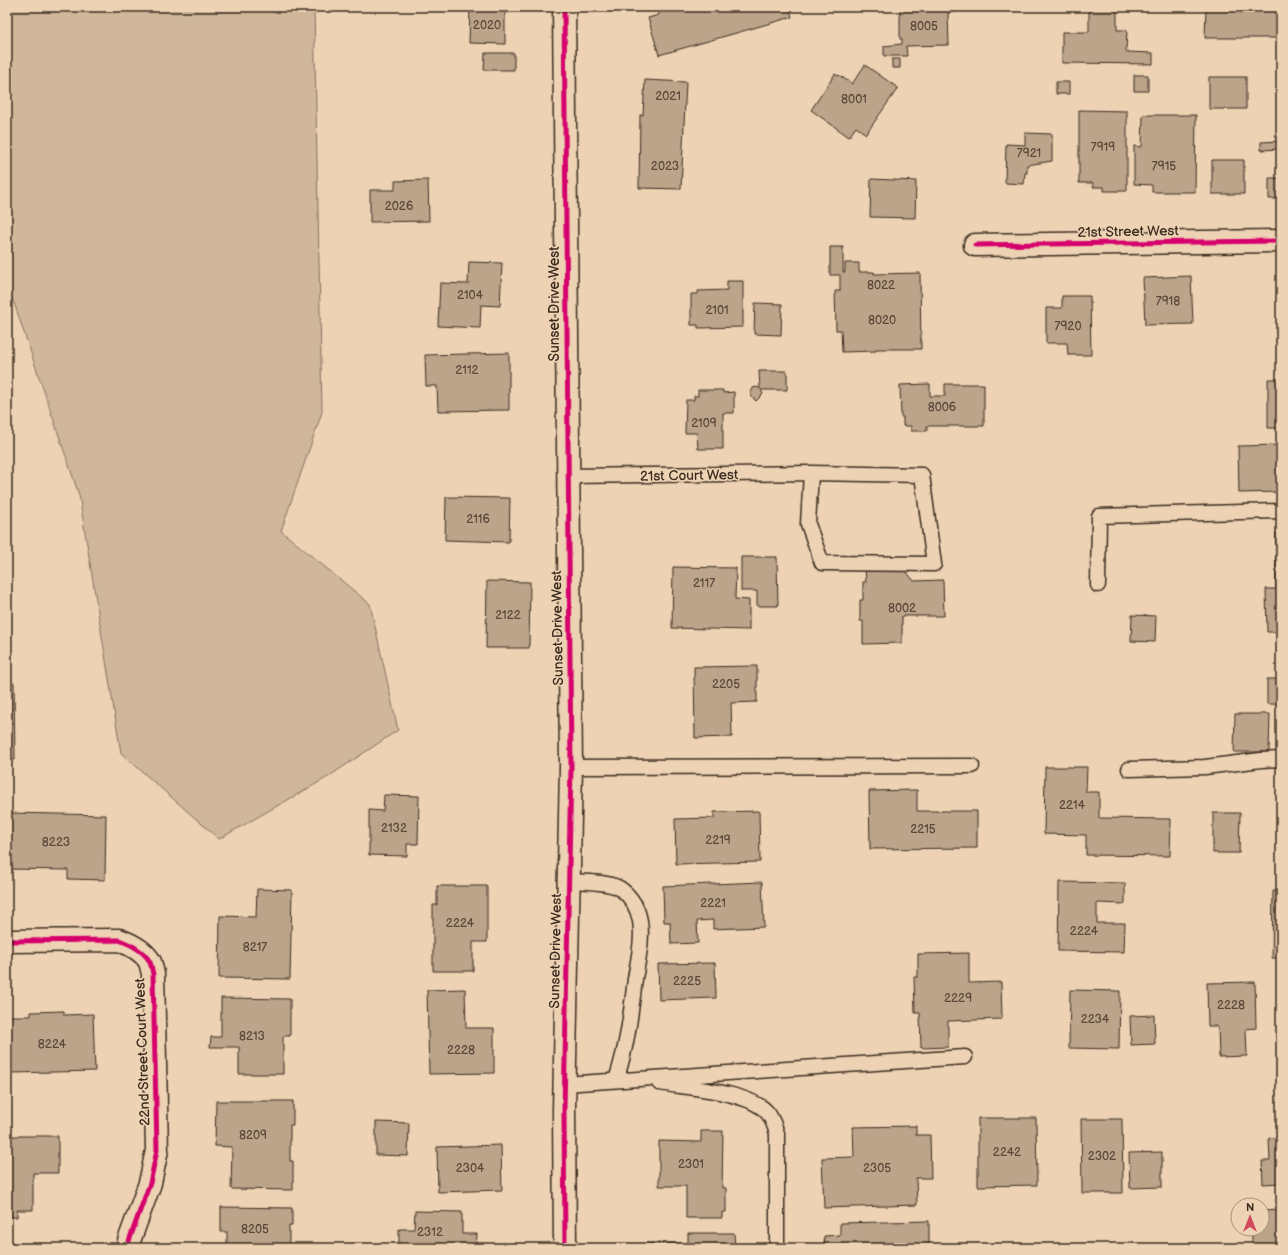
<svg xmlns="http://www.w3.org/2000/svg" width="1288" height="1255" viewBox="0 0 1288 1255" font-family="'Balsamiq Sans',sans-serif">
<rect width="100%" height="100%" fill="#edd3b4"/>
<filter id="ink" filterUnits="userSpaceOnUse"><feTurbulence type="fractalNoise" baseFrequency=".025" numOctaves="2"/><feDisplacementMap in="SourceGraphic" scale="8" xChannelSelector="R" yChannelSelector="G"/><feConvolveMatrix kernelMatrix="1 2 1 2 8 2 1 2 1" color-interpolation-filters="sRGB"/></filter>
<g filter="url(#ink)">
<path fill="#d0b79c" stroke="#86705d" d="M7,7H314L322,412L281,531L370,604L398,730L328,777L219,839L121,753L79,495L7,282Z"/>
<path fill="#bba48a" stroke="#3b2a1e" d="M470,7H505V44L469,43Z
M657,7H789L792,17L659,55L648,18L659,15Z
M900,7H954L955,12L948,13L949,45L906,46L907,56H884V46L902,44V39H900Z
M1089,7H1128L1117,8V30H1127L1126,52L1153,53V64L1062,63V32H1089Z
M1206,7H1281V38H1205Z
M485,53H514V70H484Z
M892,59H900V68H892Z
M865,65L898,88L866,134L856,127L849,137L811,110L835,74L838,76L839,75L852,84Z
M1134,75H1148V91H1134Z
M1209,77H1246V109H1209Z
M645,80L686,82L681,189L639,188L640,115H643Z
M1056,82H1069V94H1056Z
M1079,110L1127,111V191H1104V187H1093V183H1079Z
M1143,115H1196L1195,192H1152V185L1134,184V146L1142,147Z
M1025,133L1052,134V161L1027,165V173H1025L1024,184L1005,183L1006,144L1025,145Z
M1281,141V149L1261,150V142Z
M1212,160H1244V194H1212Z
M1269,178H1281V199H1269Z
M871,179L916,181L915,218L870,217Z
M428,180L429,221L370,222V190H395V181Z
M830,247H843V272H845V263H859V272H874V274L920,273L921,349H876V351L842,352L841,330H836L835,291H840V275H830Z
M469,262L502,263L500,306L481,305L480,328L438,326L440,283L468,284Z
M1191,276L1193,324L1145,325L1143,278Z
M727,281H743V327L698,328V325H691V294H698V291L727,290Z
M1062,296H1090L1091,355H1068L1067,343H1046V308H1062Z
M755,303L782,304L781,335L754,334Z
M509,353V410L438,411L437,386H426L425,355Z
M759,371H787V390H761L763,394L756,401L751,396V392L753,388L757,387L760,389Z
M1268,379H1281V428H1268Z
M930,384V396H945V384H984V426H927V431H911V426H903V417H901L900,385Z
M698,390H723V393L734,392V413H723V449H698L697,433H685L686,400H694V396H698Z
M1281,445V492L1239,493L1238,446Z
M446,497L510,498L509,542L445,540Z
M7,513H10L11,550H7Z
M1276,533H1281V632H1267L1266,589H1276Z
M741,557H777L778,606H757V591H741Z
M900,564L914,581L943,580L944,616H902V643L863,644V621H860V600H863V582H866L865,569Z
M673,567L736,568L735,599L749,600V630L672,628Z
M487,581L530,582L529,648H486Z
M1132,615L1156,616L1155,642L1131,641Z
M757,666V702L731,703L732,737L695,738L694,667Z
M1279,667H1281V718H1279V704H1267V679H1279Z
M7,683H14L15,760H7Z
M1235,714H1270L1269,752H1234Z
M1045,767H1087L1086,792H1099V818L1171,819L1170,856L1086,855V835L1044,834Z
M917,790V811H977V848L870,849L869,791Z
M384,795L419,796L418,844H407V856L369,855V810L383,811Z
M759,811L760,862L676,864L675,819L714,818V812Z
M7,813L106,815L105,880L68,879V870L7,869Z
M1213,813H1240L1239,853H1213Z
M762,882L764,927L713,929V920L697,921L698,943L671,944L670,922H664L663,886Z
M1059,882L1125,883V904L1097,903V923H1125L1124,952L1058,951Z
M437,886H487V942H473V971H433V905H437Z
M257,889L292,890L290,979L219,978L220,916L256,917Z
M1273,891H1281V958H1272Z
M969,953V983L1001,982L1002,1019L948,1021V1047L921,1048L920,1013H915L914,977H918V954Z
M715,963L716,998L659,1000L658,964Z
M1255,982L1256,1028L1246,1029L1247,1056L1219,1057L1218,1026H1208L1207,983Z
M465,989L466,1028H494V1073L429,1074L427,990Z
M1070,990L1120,991L1119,1049L1069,1048Z
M221,998L290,999V1036H283V1074H239V1047H210L211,1037H221Z
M64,1011V1015L93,1014L95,1071L11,1073L9,1016H31V1012Z
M1154,1015L1155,1044L1131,1045L1130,1016Z
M216,1101H293V1125H290V1161H293V1190L231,1189L232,1147L215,1146Z
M978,1118H1036L1037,1185L978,1186Z
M1081,1119H1122L1123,1193H1082Z
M376,1122L409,1123L408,1156L376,1155Z
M916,1126V1135H930L931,1178H916L917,1205L824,1208L822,1158L854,1157L853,1127Z
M701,1131H723L722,1188H726V1212H722V1218H686V1186H659V1141L701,1142Z
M7,1136H58V1173H33V1210H17V1217H7Z
M1281,1137V1183L1263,1184L1262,1161H1270L1269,1138Z
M501,1145L502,1190L438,1192L437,1147Z
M1162,1152V1187L1130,1188L1129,1153Z
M221,1207L292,1208V1226H289V1248H227V1232H221Z
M1281,1209V1248H1252V1229H1262V1210Z
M415,1211L462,1212V1234H477L476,1248H399V1229H414Z
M929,1221V1248H825L824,1236L840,1235V1223Z
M688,1233H734L735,1248H645V1244L688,1243Z"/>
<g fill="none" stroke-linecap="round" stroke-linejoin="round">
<defs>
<path id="lane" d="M811,473L922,475L934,564L822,563L808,524Z
M568,476L811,473
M1098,585L1099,516L1281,511
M571,767L972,766
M1129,769L1205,767L1261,760L1281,759
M569,881C582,882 612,881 622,890C632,898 638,909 640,921C643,940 638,960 635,979C631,1013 627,1048 616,1080
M659,1083C687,1088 746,1091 766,1111C772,1117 774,1125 777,1133V1248
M564,1084L965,1057"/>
<path id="street" d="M975,245L1281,241
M7,941L119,940C130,944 144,951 150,962C151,965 152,970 153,974L157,1150L150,1183L129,1241"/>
<path id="secondary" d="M564,7L571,767L564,1110L565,1248"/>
</defs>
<use href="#lane" stroke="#3b2a1e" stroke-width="17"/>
<use href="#street" stroke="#3b2a1e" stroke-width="25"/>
<use href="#secondary" stroke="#3b2a1e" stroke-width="25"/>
<use href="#lane" stroke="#edd3b4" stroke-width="14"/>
<use href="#street" stroke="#edd3b4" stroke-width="22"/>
<use href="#secondary" stroke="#edd3b4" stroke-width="22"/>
<defs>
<path id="cycleway" d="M564,7L571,767L564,1110L565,1248
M975,245L1281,241
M7,941L119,940C130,944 144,951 150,962C151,965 152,970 153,974L157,1150L150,1183L129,1241"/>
</defs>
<use href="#cycleway" stroke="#edd3b4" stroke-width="8"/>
<use href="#cycleway" stroke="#d6006c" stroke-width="5"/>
</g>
</g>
<g text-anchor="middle" stroke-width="3" stroke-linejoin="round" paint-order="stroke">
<g font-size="12" fill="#5b4839">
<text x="487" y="29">2020</text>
<text x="924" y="30">8005</text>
<text x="668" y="100">2021</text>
<text x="854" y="103">8001</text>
<text x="1103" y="151">7919</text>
<text x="1029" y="157">7921</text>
<text x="665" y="170">2023</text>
<text x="1164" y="170">7915</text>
<text x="399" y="210">2026</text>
<text x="881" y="289">8022</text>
<text x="470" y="299">2104</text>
<text x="1168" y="305">7918</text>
<text x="717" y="314">2101</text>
<text x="882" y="324">8020</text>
<text x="1068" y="330">7920</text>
<text x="467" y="374">2112</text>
<text x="942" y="411">8006</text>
<text x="704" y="427">2109</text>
<text x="478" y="523">2116</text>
<text x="704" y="587">2117</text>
<text x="902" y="612">8002</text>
<text x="508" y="619">2122</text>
<text x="726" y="688">2205</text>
<text x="1072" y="809">2214</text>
<text x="394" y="832">2132</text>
<text x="923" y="833">2215</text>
<text x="718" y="844">2219</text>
<text x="56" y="846">8223</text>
<text x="713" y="907">2221</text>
<text x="460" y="927">2224</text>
<text x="1084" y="935">2224</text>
<text x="255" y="951">8217</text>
<text x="687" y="985">2225</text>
<text x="958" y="1002">2229</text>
<text x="1231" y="1009">2228</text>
<text x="1095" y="1023">2234</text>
<text x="252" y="1040">8213</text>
<text x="52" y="1048">8224</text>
<text x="461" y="1054">2228</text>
<text x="253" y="1139">8209</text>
<text x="1007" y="1156">2242</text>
<text x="1102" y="1160">2302</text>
<text x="691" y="1168">2301</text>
<text x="470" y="1172">2304</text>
<text x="877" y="1172">2305</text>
<text x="255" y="1233">8205</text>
<text x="430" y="1236">2312</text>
</g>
<g font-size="14" fill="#3b2a1e" stroke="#edd3b4">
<text transform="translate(1128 231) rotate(-1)" y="5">21st Street West</text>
<text transform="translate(554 304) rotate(-90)" y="5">Sunset Drive West</text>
<text transform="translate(689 475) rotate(-1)" y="5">21st Court West</text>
<text transform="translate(557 628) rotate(-91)" y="5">Sunset Drive West</text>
<text transform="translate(555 951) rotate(-89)" y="5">Sunset Drive West</text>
<text transform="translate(142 1052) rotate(-92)" y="5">22nd Street Court West</text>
</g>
</g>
<rect width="1288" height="1255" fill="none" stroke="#edd3b4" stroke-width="24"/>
<rect x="12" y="12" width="1264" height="1231" fill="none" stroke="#3b2a1e" stroke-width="1.5" filter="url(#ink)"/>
<g transform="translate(1250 1217)"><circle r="19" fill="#edd3b4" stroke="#a68f78"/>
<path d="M0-3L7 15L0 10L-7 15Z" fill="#d1495b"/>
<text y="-6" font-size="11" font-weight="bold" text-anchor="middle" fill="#3b2a1e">N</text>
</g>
</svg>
